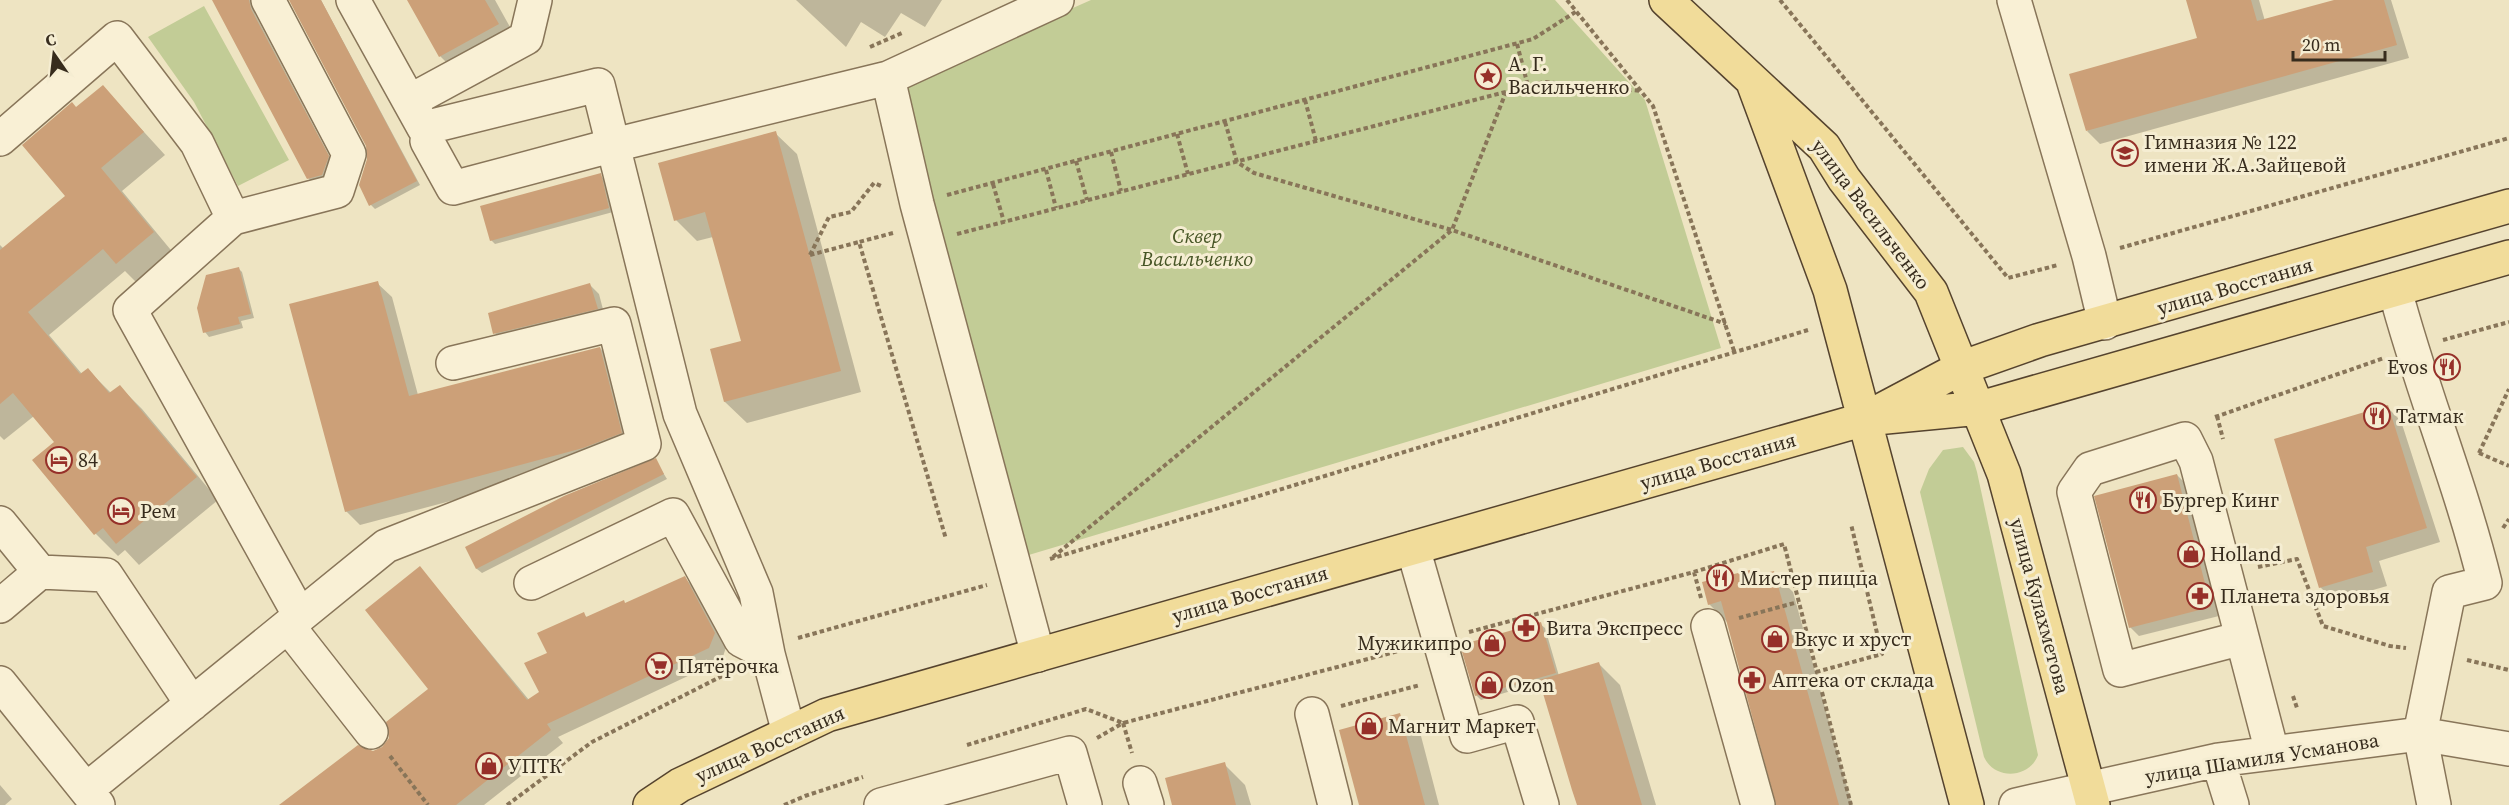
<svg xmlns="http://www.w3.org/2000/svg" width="2509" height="805" viewBox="0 0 2509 805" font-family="'Source Serif 4',serif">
<rect width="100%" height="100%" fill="#eee4c2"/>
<path fill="#c2cc96" d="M1091,0H1555L1645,100L1721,348L1022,557L899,85Z
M204,6L289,160L238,186L194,102L148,37Z
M1963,447L1974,462L1977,472L2038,755C2030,778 1995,781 1984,757L1920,492L1929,469L1943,450Z"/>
<path fill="#0003" d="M214,0H254L255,14L332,161L326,179L313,183L308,178Z
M291,0H321L420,185L375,209L371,205L367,145Z
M409,0H495L524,52L467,83L440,56Z
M796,0H942L925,27L901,13L885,37L861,22L846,47Z
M2187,0H2259L2265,21L2340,0H2391L2409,58L2100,144L2087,131L2198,39Z
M103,87L165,155L122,191L175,255L139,285L125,271L49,335L82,374L88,370L111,393L120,387L142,409L218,500L139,565L125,550L118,556L96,534L34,460L56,442L34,416L4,440L0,436V245L4,249L67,196L76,109Z
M775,133L797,154L861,392L747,423L725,402L711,350L742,342L713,237L697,241L676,220Z
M600,175L604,179L613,212L495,244L491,240Z
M238,268L242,272L254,318L241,321L243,328L209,337L205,332Z
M377,283L392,297L418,395L600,348L614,363L635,447L598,462L360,525L346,511Z
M590,285L599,294L605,317L503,342L495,333Z
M2387,407L2401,421L2440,542L2379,561L2387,586L2335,601L2320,587Z
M655,460L667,479L482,573L477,569L467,547Z
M2177,475L2186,484L2219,616L2139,636L2130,627Z
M420,568L529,700L541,693L549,654L583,614L588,618L626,605L685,578L697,591L726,647L722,660L558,737L563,743L484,805H281L383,748L430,689Z
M1750,571L1755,576L1773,572L1793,592L1852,805H1778L1729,624L1709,604Z
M1540,624L1545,628L1559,676L1599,664L1620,685L1656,805H1578L1541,682L1481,700L1476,695Z
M1399,715L1421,736L1439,805H1361Z
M1224,764L1245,785L1251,805H1174Z
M0,785L12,799L5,805H0Z"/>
<path fill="#cca078" d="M212,0H249L251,9L329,156L322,175L307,179Z
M289,0H321L417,181L369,206L359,185L367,159L366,146Z
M407,0H485L499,24L439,57Z
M2186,0H2251L2257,21L2334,0H2384L2397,45L2086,131L2069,74L2197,38Z
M103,85L144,132L101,168L154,232L116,264L103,249L28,312L80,374L88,368L109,393L120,385L197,477L116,544L103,528L94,535L32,460L54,442L13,393L0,404V250L65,196L22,145L72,102L76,107Z
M776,131L841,371L724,402L710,349L741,341L705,212L674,221L658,163Z
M601,173L609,208L490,241L480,206Z
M239,267L251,314L238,317L240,324L203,333L197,308L206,275Z
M378,281L409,396L600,347L622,433L583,448L345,512L289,304Z
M590,283L598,309L493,334L488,313Z
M2388,405L2427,528L2366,547L2373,572L2319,588L2274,439Z
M656,458L664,474L476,569L465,547L564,496Z
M2177,474L2211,607L2129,628L2094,496Z
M420,566L527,700L539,692L524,663L547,653L537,633L584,612L586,617L624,600L625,603L685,576L715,633L709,648L547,724L551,730L456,805H279L358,745L373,751L382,747L389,738L386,722L428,689L365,610Z
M1750,570L1752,576L1774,571L1839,805H1776L1721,601L1708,605L1702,582Z
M1541,622L1556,673L1475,696L1460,645Z
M1599,662L1642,805H1577L1572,790L1539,680Z
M1400,713L1425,805H1359L1339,730Z
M1225,762L1236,805H1172L1165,778Z"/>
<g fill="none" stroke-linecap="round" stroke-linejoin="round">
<defs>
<path id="minor" d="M353,0L424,128L598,85L680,414L756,593L768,654L789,733
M2014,0L2089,256L2105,323
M888,78L917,204L1038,655
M410,101L526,38L535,0
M0,139L117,38L197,143L233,218L130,310L300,616
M427,141L453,188L614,145L888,78L1057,0
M233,218L337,191L349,154L268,0
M2395,290C2421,389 2461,484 2485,583L2449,592L2420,734L2434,805
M0,523L40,572L0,606
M1413,548L1467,736L1517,722L1542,805
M40,572L106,575L192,704
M531,583L673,515L741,640L768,654
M288,626L371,732
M1708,626L1758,805
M2242,638L2120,670L2074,492L2090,469L2185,439L2196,461L2272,752
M0,683L98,805
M1312,714L1335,805
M2218,760L2232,805
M1140,783L1147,805
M86,790L386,546L644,444L614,324L453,363
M881,805L1070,753L1085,805
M2016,805L2218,760L2420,734L2509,749"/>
<path id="major" d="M1666,0L1824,147L1844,179L1931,292L2004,474L2093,805
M1754,85L1830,290L1967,805
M1880,411L1961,368L2040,340L2509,206
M650,805L680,785L827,715L1865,419L1980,408L2509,257"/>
</defs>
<use href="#minor" stroke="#887559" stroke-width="36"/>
<use href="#major" stroke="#55432e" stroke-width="36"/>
<path stroke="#887559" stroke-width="4" stroke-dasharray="4.5 3" stroke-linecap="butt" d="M1567,0L1653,106L1735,354
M1780,0L2008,278L2058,265
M1517,44L1528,86
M870,47L902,33
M1305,100L1316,141
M1225,122L1237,162L1254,173L1452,230L1726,324
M1177,134L1188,174
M1111,152L1121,191
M1076,161L1087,200
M1046,170L1056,208
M993,184L1004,222
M947,195L1533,39L1577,11
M893,233L859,242L946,539
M957,234L1544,82L1642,91
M2120,248L2509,138
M810,255L829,217L851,212L874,183L881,186
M810,255L859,242
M2443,340L2509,322
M2217,416L2223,439
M2215,417L2384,358
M2479,453L2509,389
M2479,453L2509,466
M2503,528L2509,519
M1053,557L1452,230L1506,92
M1050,559L1808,330
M2258,567L2297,559L2323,626L2390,646L2406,648
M1694,572L1701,598
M1739,618L1798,602
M1469,632L1694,572L1784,544L1851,805
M798,638L987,585
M2467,660L2509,670
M1816,672L1882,654L1851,524
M2293,696L2297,708
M1341,706L1420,685
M1097,738L1123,723L1132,753
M967,745L1086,709L1123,723L1410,648
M390,756L428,805
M507,805L592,742L732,671
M784,805L805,796L863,777"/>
<use href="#minor" stroke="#f9f0d5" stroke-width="33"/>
<use href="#major" stroke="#f1dc9a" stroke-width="33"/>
</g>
<defs>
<symbol id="sight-ring" viewBox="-11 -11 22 22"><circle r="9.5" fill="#f5edd2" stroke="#963029" stroke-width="1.5"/><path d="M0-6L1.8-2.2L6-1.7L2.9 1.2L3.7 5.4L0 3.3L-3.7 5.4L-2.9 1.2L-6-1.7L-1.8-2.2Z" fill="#963029"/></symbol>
<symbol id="school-ring" viewBox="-11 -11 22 22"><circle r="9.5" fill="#f5edd2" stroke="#963029" stroke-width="1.5"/><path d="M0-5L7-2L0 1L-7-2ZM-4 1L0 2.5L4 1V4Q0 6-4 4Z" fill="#963029"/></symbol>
<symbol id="restaurant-ring" viewBox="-11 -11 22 22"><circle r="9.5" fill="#f5edd2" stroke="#963029" stroke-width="1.5"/><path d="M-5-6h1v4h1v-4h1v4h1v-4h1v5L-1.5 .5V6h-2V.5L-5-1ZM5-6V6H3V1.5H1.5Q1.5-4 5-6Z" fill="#963029"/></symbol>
<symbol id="hotel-ring" viewBox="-11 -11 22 22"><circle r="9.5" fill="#f5edd2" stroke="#963029" stroke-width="1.5"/><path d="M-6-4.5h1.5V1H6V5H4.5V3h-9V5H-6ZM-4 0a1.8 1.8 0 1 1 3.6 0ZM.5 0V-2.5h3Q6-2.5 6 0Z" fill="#963029"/></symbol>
<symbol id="shop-ring" viewBox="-11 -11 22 22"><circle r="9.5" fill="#f5edd2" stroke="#963029" stroke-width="1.5"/><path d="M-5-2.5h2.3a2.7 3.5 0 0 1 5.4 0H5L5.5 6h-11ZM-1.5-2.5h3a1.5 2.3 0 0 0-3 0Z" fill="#963029"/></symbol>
<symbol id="pharmacy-ring" viewBox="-11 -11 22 22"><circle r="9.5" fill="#f5edd2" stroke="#963029" stroke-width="1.5"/><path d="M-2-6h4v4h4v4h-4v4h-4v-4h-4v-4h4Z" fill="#963029"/></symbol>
<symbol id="supermarket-ring" viewBox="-11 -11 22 22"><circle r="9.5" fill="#f5edd2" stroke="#963029" stroke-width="1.5"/><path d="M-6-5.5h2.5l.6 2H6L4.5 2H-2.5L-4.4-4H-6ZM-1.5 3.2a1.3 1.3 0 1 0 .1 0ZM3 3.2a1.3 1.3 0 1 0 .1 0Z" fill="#963029"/></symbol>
</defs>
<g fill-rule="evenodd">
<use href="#sight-ring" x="1473" y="61" width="30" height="30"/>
<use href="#school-ring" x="2110" y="138" width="30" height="30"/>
<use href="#restaurant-ring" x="2432" y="352" width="30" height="30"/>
<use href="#restaurant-ring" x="2362" y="401" width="30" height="30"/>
<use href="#hotel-ring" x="44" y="445" width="30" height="30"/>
<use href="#restaurant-ring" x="2128" y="485" width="30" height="30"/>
<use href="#hotel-ring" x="106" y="496" width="30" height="30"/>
<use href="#shop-ring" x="2176" y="539" width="30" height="30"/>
<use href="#restaurant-ring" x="1705" y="563" width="30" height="30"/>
<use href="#pharmacy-ring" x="2185" y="581" width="30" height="30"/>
<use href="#pharmacy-ring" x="1511" y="613" width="30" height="30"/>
<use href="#shop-ring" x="1760" y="624" width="30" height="30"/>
<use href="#shop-ring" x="1477" y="628" width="30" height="30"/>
<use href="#supermarket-ring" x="644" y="651" width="30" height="30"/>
<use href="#pharmacy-ring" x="1737" y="665" width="30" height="30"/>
<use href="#shop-ring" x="1474" y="670" width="30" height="30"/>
<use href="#shop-ring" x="1354" y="711" width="30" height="30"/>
<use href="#shop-ring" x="474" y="751" width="30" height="30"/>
</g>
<g text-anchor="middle" stroke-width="6" stroke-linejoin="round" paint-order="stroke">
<g font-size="20" fill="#372c1d" stroke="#f5edd2" text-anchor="start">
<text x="1508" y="71">А. Г.<tspan x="1508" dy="23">Васильченко</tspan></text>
<text x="2144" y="149">Гимназия № 122<tspan x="2144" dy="23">имени Ж.А.Зайцевой</tspan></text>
<text x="2428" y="374" text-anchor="end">Evos</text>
<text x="2396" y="423">Татмак</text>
<text x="78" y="467">84</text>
<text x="2162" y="507">Бургер Кинг</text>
<text x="140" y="518">Рем</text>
<text x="2210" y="561">Holland</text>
<text x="1740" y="585">Мистер пицца</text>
<text x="2220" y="603">Планета здоровья</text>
<text x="1546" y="635">Вита Экспресс</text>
<text x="1794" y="646">Вкус и хруст</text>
<text x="1472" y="650" text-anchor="end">Мужикипро</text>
<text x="678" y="673">Пятёрочка</text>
<text x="1772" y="687">Аптека от склада</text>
<text x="1508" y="692">Ozon</text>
<text x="1388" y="733">Магнит Маркет</text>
<text x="508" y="773">УПТК</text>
</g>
<g font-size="20" fill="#372c1d" stroke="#f5edd2">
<text transform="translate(1871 214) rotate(53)" y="7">улица Васильченко</text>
<text transform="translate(2235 286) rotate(-16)" y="7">улица Восстания</text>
<text transform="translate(1718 461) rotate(-16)" y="7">улица Восстания</text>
<text transform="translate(1250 594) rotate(-16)" y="7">улица Восстания</text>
<text transform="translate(2040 606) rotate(75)" y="7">улица Кулахметова</text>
<text transform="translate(770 744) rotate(-24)" y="7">улица Восстания</text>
<text transform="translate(2262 758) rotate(-9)" y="7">улица Шамиля Усманова</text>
</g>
<g font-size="20" font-style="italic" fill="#455424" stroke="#f5edd2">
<text x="1197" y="243">Сквер<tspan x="1197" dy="23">Васильченко</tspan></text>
</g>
</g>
<g transform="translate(54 54) rotate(346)" stroke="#f5edd2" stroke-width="4.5" paint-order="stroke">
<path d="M0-4.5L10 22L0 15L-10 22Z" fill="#372c1d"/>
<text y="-9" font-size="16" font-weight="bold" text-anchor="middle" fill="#372c1d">С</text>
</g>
<path d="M2293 51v9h92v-9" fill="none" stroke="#372c1d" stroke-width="3"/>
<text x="2302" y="51" font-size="18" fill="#372c1d" stroke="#f5edd2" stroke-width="4.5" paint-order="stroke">20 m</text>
</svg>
